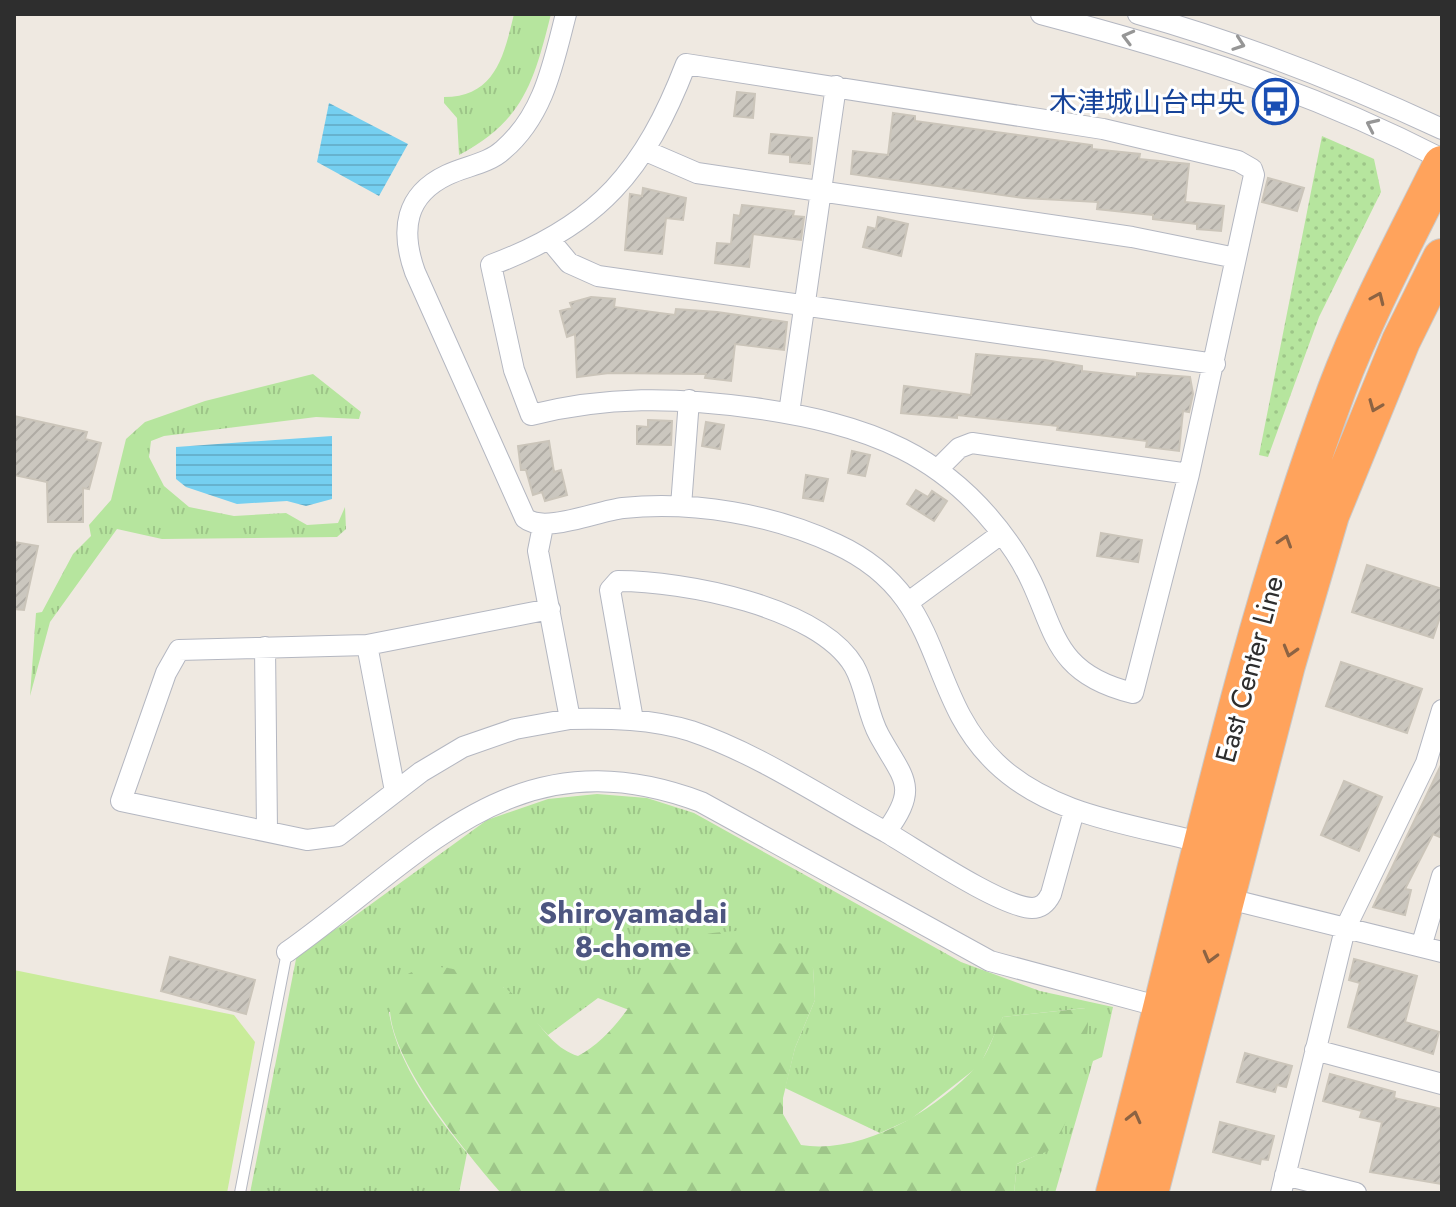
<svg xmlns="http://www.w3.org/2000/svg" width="1456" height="1207" viewBox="0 0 1456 1207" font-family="Jost,'Noto Sans JP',sans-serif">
<defs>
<pattern id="grass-tufts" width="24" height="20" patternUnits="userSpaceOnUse" patternTransform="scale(2)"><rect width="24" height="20" fill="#b6e59e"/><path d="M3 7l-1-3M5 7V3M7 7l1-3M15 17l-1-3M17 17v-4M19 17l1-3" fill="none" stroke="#9dc588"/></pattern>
<pattern id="forest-firs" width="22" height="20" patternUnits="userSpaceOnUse" patternTransform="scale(2)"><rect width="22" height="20" fill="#b6e59e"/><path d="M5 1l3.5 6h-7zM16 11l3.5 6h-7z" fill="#9dc588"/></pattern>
<pattern id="park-dots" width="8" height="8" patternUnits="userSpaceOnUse" patternTransform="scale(2)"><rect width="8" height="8" fill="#b6e59e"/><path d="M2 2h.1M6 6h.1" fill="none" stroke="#9dc588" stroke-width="1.8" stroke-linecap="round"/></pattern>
<pattern id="water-rules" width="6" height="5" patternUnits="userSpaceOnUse" patternTransform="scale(2)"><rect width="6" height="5" fill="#75cff0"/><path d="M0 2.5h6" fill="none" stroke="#66b2ce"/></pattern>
<pattern id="building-hatch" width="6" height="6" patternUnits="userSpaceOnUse" patternTransform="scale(2)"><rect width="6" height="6" fill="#cbc7bf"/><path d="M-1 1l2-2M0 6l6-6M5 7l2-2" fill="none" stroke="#afaba4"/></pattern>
</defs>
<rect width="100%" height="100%" fill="#efe9e1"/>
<path fill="url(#grass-tufts)" d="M514,14H551C534,81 524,121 459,155L457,118L444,103V97C495,97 504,56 514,14Z
M313,374L361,412L359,419L316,417L164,436L151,441L149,457L164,486L189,507L234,516L286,513L307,525L338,523L345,507L346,529L337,537L162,539L117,529L50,622L30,696L36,613L42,612L73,554L91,536L89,525L111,500L126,439L145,422L205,401Z
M597,794L647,798L694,813L961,962L1040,991L1113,1007L1102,1057L1093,1061L1055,1193H1014L1017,1164L1050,1149L1085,1008L1003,1017L980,1065L911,1119L880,1133L785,1088L795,1048L815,1000L813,968L672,954L629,1010L598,998L548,1035L503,987L389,1012C396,1061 435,1115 467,1153L459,1193H250L297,954L345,923L487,820L548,799Z"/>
<path fill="url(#forest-firs)" d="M736,931L786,945L813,968L815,1000L795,1048L783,1098V1114L801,1145C863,1155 936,1110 977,1066C989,1054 994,1031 1003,1017L1086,1008C1096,1024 1068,1136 1051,1149C1042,1155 1027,1158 1017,1164L1014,1193H501C472,1159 347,1016 405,976C419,966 439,965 457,970C471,974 490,979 503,987C532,1004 543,1045 578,1056C630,1029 649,956 700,936C710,932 724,932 736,931Z"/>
<path fill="url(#park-dots)" d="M1322,136L1374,159L1381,192L1319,317L1268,457L1259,455Z"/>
<path fill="#c9ec9a" d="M14,970L234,1015L255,1042L227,1193H14Z"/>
<path fill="url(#water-rules)" d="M329,103L408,144L379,196L317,162Z
M332,436V499L306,506L287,501L237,504L186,487L176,479V447Z"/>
<path fill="url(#building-hatch)" stroke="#cbc5ba" stroke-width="2" d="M737,92L755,94L753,118L734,116Z
M893,113L915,116V121L1092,145V149L1140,154L1139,159L1189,164L1185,202L1224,206L1221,231L1197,229V224L1153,219V215L1097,209L1098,202L1024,198L851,174L853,151L888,155Z
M771,134L812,138L810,164L790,162V155L769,153Z
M1268,178L1304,188L1297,211L1262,202Z
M643,188L686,198L683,220L666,218L662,254L625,250L630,194L642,196Z
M742,205L794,211L793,216L804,217L801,240L753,234L749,267L715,263L717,243L731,244L734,215L740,216Z
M878,217L908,224L901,256L863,247L868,227L876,229Z
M591,297L615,299L614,307L675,315L676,309L717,312L787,322L784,350L735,344L731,381L705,378L706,374L609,373L577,377L575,334L567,337L560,311L572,308L570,303Z
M976,354L1045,360L1082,366V371L1137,377V373L1190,377L1193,394L1189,412L1183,411L1179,451L1146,447L1147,441L1057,430L1058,426L957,415V418L901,413L904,386L971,395Z
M14,416L87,432L85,439L101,443L89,489L83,488V522H48L47,482L14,475Z
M648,420L672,421L671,445L637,444V426L648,427Z
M706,422L724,425L720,449L702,446Z
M549,441L554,472L561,470L567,495L545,501L542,492L533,495L526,470H521L518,446Z
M852,451L870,455L865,476L848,473Z
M806,475L828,479L823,501L803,498Z
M916,490L928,497L932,491L947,501L934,521L907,504Z
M1101,533L1142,540L1138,562L1097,556Z
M14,542L38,546L24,610L14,609Z
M1367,565L1442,589V611L1433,638L1352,612Z
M1341,662L1422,689L1407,733L1326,706Z
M1442,763V838L1433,834L1405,889L1411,890L1405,915L1373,907Z
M1344,781L1382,797L1359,851L1321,835Z
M170,957L255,980L246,1014L161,991Z
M1354,959L1417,976L1405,1022L1439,1032L1433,1054L1348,1027L1360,983L1349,980Z
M1245,1053L1292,1066L1286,1087L1277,1085L1275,1092L1237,1082Z
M1330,1074L1395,1092L1394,1098L1442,1109V1184L1370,1172L1382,1122L1360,1117L1362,1111L1323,1101Z
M1220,1122L1274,1136L1268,1160L1261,1159L1260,1164L1213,1152Z"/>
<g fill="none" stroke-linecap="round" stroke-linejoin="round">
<defs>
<path id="lane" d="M240,1193L287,952"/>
<path id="street" d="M566,14C553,64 544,115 503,150C488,164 465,166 447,175C405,195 400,230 415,272L525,518C544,534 597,511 623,508C694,501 772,514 836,544C949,596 922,692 996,763C1051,816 1132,824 1203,843
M1041,14C1185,52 1309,90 1442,159
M1138,14C1244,44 1343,83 1442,129
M686,64L1103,129L1238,161L1252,169L1254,175L1189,474L1133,693C1042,671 1058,617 1015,552C950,453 866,424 754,408C676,397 606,396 531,415L514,370L491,265C599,225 645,170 686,64Z
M646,151L697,173L1132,237L1236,258
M550,240L569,263L598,276L1215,364
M789,413L836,86
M938,469L959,448L972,443L1189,474
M681,506L689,400
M543,526L538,551L570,719L515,729L463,747L421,772L338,836L307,840L121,801L166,673L179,650L367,645L550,609
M910,601L1001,534
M367,645L395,791
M265,647L267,830
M570,719C610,718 652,719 691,731C759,754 823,798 886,832C920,786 903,779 879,735C867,713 866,687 854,666C818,606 683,581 618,581L610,590L633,720
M886,832C917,850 1001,907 1032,908C1042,908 1047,902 1051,894L1074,811
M1225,898L1442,952
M1421,947L1442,876
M287,952C425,854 514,732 701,802L990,961L1161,1007
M1315,1050L1442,1084
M1285,1175L1356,1193
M1281,1193L1345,929L1426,763L1442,710"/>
<path id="highway" d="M1115,1193C1187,924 1240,650 1337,389C1366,312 1406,238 1442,165
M1149,1193L1286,665L1330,515L1401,341L1442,258"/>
</defs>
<use href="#lane" stroke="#b4b7c1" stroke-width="12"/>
<use href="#street" stroke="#b4b7c1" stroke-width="22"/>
<use href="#highway" stroke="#c9c9c9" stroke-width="40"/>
<use href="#lane" stroke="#fff" stroke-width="10"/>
<use href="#street" stroke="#fff" stroke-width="20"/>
<use href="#highway" stroke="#ffa35c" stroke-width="38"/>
</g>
<defs><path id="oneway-chevron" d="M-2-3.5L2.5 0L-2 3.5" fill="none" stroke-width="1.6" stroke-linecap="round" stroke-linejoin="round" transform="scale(2)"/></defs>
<g stroke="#969696">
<use href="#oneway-chevron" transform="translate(1128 37) rotate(-165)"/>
<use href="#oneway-chevron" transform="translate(1239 44) rotate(19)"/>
<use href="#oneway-chevron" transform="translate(1372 125) rotate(-155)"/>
</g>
<g stroke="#8c6343">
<use href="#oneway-chevron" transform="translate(1378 298) rotate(-66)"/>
<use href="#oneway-chevron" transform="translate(1375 406) rotate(112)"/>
<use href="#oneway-chevron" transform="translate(1285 541) rotate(-72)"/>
<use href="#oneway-chevron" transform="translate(1290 651) rotate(106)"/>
<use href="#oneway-chevron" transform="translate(1210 957) rotate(105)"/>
<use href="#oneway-chevron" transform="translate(1134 1117) rotate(-76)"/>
</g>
<defs>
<symbol id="bus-ring" viewBox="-11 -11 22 22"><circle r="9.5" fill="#fff" stroke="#1a4fb4" stroke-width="1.5"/><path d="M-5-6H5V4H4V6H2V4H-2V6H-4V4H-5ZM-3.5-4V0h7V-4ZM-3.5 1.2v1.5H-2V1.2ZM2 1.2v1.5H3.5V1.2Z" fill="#1a4fb4"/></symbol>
</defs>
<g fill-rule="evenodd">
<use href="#bus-ring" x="1250" y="76" width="51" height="51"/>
</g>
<g text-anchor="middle" stroke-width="6" stroke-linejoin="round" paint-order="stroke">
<g font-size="28" fill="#164399" stroke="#fff" text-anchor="end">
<text x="1245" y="112">木津城山台中央</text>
</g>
<g font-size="28" fill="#2e2e2e" stroke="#fff">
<text transform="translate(1249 669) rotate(-75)" y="10">East Center Line</text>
</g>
<g font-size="30" font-weight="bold" fill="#4d5680" stroke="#fff">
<text x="633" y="923">Shiroyamadai<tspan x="633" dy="34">8-chome</tspan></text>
</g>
</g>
<rect width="1456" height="1207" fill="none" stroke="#2e2e2e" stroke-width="32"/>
</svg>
